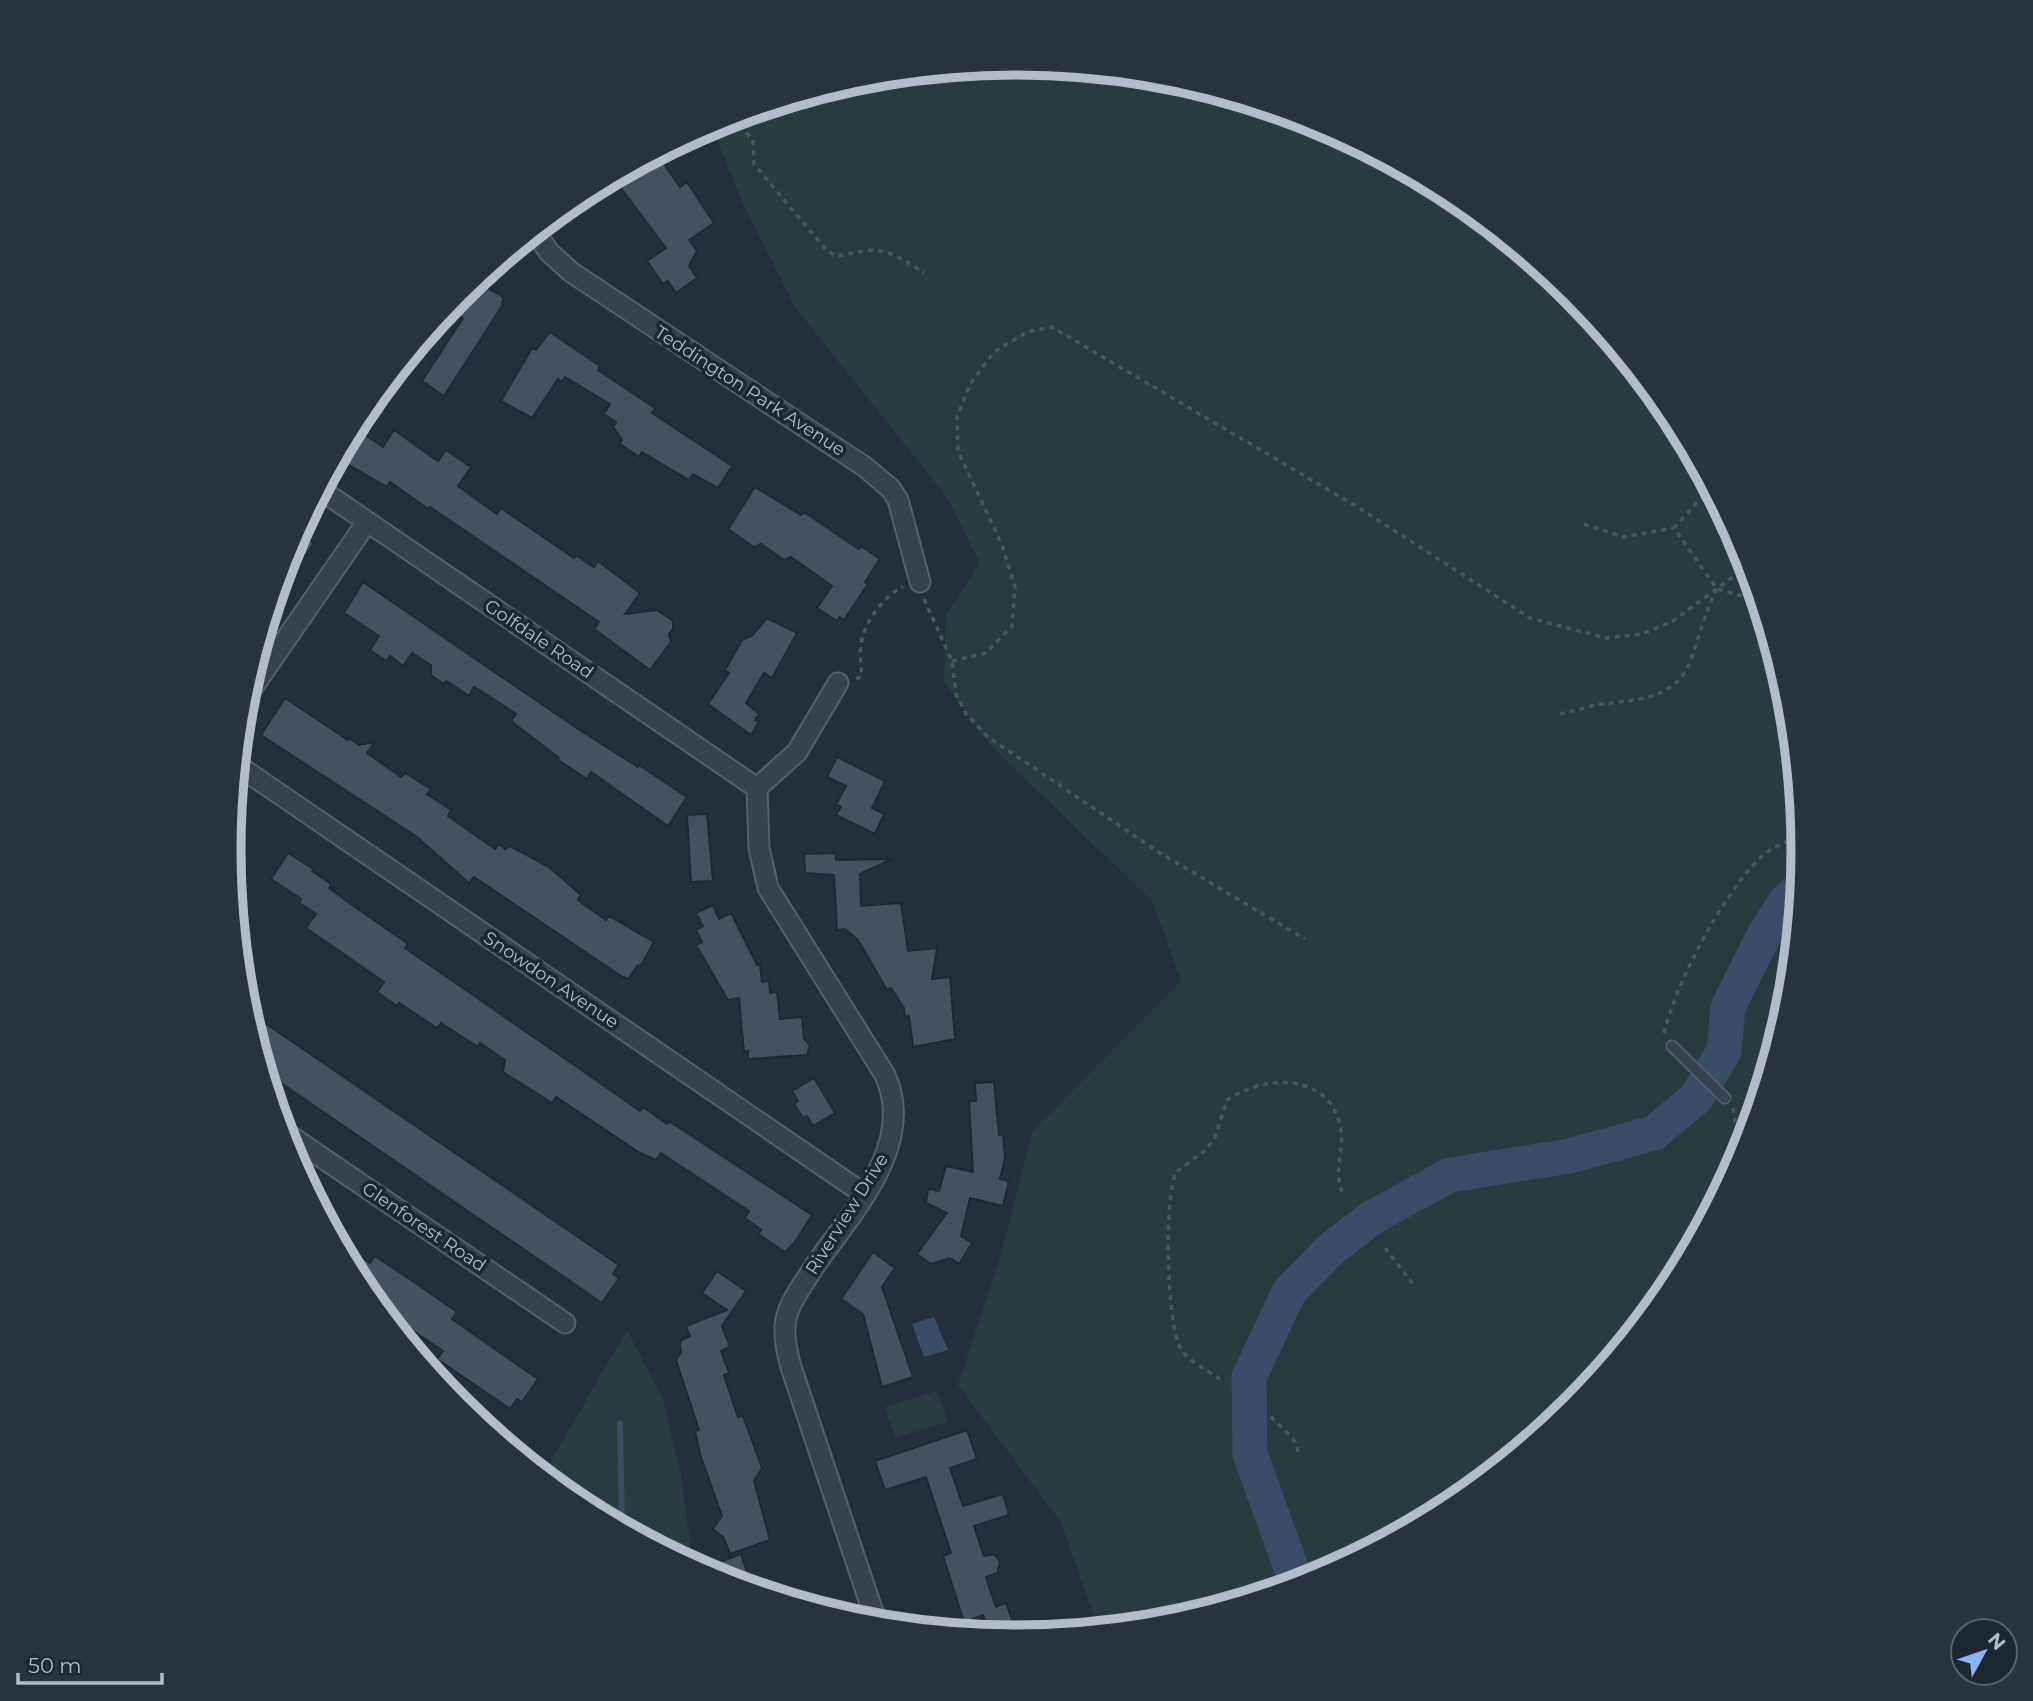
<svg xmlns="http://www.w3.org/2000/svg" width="2033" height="1701" viewBox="0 0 2033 1701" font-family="Montserrat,sans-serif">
<rect width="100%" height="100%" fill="#242f3e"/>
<path fill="#263c3f" d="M1017,63L1171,78L1318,123L1454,196L1574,294L1671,413L1744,550L1789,697L1804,851L1789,1005L1744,1152L1671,1288L1573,1408L1454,1505L1317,1578L1170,1623L1099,1630L1061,1522L958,1385L999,1261L1033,1130L1181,981L1153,902L989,744L944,681L946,615L980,563L949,500L795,307L743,204L711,125L863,78Z
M627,1330L662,1397L681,1474L693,1566L579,1505L543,1475Z
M937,1391L948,1422L895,1438L885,1407Z"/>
<path fill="#394c67" d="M934,1317L948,1350L924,1357L912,1324Z"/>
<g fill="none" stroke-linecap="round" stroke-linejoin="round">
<path stroke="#394c67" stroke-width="6" d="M620,1423L622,1528"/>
<path stroke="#394c67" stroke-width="35" d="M1297,1584L1250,1454L1249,1377L1289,1292L1331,1249L1373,1217L1450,1175L1569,1156L1654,1133L1696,1098L1724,1051L1728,1007L1764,935L1786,901L1800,889"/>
</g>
<path fill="#455162" stroke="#1f2835" stroke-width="2" d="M657,154L680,187L687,182L714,223L689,240L697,251L689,266L697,278L676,293L668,281L663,284L647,261L666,248L614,179Z
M475,281L503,297L502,306L444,396L422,381L463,318L448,307Z
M550,332L600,366L598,370L655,408L652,413L732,466L718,488L693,474L689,480L642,452L639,457L620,444L622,440L613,427L616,422L604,414L610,404L565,377L562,382L558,379L532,418L501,401L532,348L536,350Z
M354,427L383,447L394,430L438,461L446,450L471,467L458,486L497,514L501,508L574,558L576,555L594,567L598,561L640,593L625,614L657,610L673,621V629L669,634L671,642L650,670L594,629L599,622L430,507L428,509L390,482L387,487L342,461L347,454L342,451Z
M755,487L801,515L804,512L859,549L861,546L880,559L865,582L868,584L844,620L840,617L837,621L817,608L832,586L791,557L784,560L761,544L754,547L728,529Z
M298,532L314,543L279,594L276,593L289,549Z
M363,582L578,729L638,767L639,765L687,797L668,826L591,772L587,779L558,760L559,758L511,721L516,714L484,693L474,687L469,696L446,681L444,684L431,675V665L412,653L403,666L390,656L386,661L370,650L379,636L344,613Z
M767,618L797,633L772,678L764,673L746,703L759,714L755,720L759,722L751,735L708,704L729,673L725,670L742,640L752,636Z
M285,698L348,740L349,738L359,745L375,742L367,753L401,777L405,773L431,789L427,794L451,810L448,816L495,849L499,844L505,849L510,846L549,867L581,895L578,900L606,920L609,916L654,942L640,967L638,965L628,979L621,976L474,877L469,883L417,837L261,735Z
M837,757L885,781L872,808L884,814L875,834L836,815L841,807L836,805L846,786L827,777Z
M707,814L713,881L691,882L687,815Z
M288,853L313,869L312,871L331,884L329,888L348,902L408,944L405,948L616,1094L640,1111L643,1107L667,1124L669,1121L812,1215L795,1242L785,1252L758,1234L761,1230L745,1218L749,1211L661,1153L656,1160L640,1153L556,1097L552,1103L503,1072L505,1060L480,1043L478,1047L441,1023L437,1028L399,1003L397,1006L377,992L384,982L306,928L316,914L299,903L301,899L271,879Z
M835,853L836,860L892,859L860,874L861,906L901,903L908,951L937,948L932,979L950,977L955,1039L913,1047L909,1016L905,1017L904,1008L891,988L887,990L858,940L845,929L837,930L834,875L805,873L804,854Z
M713,905L719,919L731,913L757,965L760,964L762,982L769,981L770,993L777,992L780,1019L802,1017L804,1039L810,1045L807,1055L748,1059V1051L744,1052L739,998L728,1000L696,945L702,942L696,930L703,926L696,913Z
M246,1010L619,1265L613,1274L619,1278L602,1303L265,1072Z
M814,1078L835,1113L813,1126L807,1116L803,1118L794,1104L798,1101L792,1091Z
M994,1082L999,1135L1003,1134L1005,1158L1000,1179L1009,1181L1003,1206L970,1198L961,1236L972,1243L959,1264L950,1258L931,1264L917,1254L947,1213L926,1203L928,1189L939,1191L946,1166L973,1172L969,1101H976L975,1083Z
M336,1240L370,1263L375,1256L414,1282L457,1312L452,1319L538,1379L522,1402L517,1399L510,1409L437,1359L443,1351L377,1307L361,1288Z
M873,1252L895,1268L882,1287L913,1377L882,1387L863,1314L841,1299Z
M717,1271L746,1291L722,1326L730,1347L721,1351L729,1373L724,1375L738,1417L743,1416L762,1468L754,1481L770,1540L730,1554L724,1538L713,1529L722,1516L700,1454L695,1431L699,1430L676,1360L681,1352L680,1341L690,1336L686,1326L727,1310L702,1293Z
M967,1430L977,1459L950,1468L963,1506L1003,1494L1009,1515L974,1526L984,1556L994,1554L1000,1562L997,1573L986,1577L996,1607L1006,1603L1013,1623L988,1631L983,1615L964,1622L943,1556L951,1553L926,1477L885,1490L875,1461Z
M741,1554L753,1590L717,1579L712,1565Z"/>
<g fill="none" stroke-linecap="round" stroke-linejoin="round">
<defs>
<path id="lane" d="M1672,1046L1725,1098"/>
<path id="street" d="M535,232L549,252L571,272L865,467L891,489L898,500L920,582
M321,490L757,788
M244,700L367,522
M237,765L864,1194
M757,788L759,848L768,888L885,1075C917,1145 851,1213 814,1267C804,1283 790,1301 786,1319C783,1336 787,1352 791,1367L877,1624
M757,788L797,752L838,683
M283,1131L565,1323"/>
</defs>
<use href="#lane" stroke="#565f6c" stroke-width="13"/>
<use href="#street" stroke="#565f6c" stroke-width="23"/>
<path stroke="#44595c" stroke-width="3.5" stroke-dasharray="5 5" stroke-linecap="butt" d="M733,118L753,140L754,164L826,250L836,256C847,255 855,252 865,251C885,247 909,262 924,273
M1715,495L1700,499L1674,528L1717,589L1760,601
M1584,524L1623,537L1674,528
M924,599L952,661L956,694L966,714L988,737L1160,853L1305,939
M952,661L986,653L1012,626L1015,587L1002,545L958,451L957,417L970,384L994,352L1027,332L1052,327L1359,508L1530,618L1606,638L1642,634L1673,621L1749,565
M856,679L861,677C862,665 859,655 861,644C864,623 883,596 903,587
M1560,714C1574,711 1588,706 1603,704C1637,699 1675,700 1690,662C1699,638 1704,614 1716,591
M1664,1033C1677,981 1721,897 1760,858C1770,848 1789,841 1802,835
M1733,1108L1741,1157
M1385,1248L1413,1284
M1220,1379C1208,1371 1188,1361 1181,1349C1166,1323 1164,1199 1176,1172L1206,1150L1215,1137L1227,1100C1266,1073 1333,1073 1341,1131C1344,1154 1332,1174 1344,1196
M1271,1417L1293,1438L1300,1455"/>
<use href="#lane" stroke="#38414e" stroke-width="10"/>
<use href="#street" stroke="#38414e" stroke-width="19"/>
</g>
<g text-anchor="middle" stroke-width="7" stroke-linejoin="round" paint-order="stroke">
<g font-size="18" fill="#b4bcc9" stroke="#1d2633">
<text transform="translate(750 391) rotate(33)" y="6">Teddington Park Avenue</text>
<text transform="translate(539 639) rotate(34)" y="6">Golfdale Road</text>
<text transform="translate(551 980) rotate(34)" y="6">Snowdon Avenue</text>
<text transform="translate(847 1214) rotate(-58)" y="6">Riverview Drive</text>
<text transform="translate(424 1227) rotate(34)" y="6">Glenforest Road</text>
</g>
</g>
<path d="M0 0H2033V1701H0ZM241 850a775 775 0 1 1 1550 0a775 775 0 1 1-1550 0Z" fill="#29323f" fill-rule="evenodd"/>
<path fill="none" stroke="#b4bcc9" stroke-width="9" d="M241 850a775 775 0 1 1 1550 0a775 775 0 1 1-1550 0Z"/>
<g transform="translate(1984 1652) rotate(50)"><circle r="33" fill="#1d2633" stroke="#59626f" stroke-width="2"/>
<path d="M0-5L12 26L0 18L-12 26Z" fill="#8ab4f8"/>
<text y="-10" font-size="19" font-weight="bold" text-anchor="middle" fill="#b4bcc9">N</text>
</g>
<path d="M18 1673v10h144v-10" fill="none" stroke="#b4bcc9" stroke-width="3.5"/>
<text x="28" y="1673" font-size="21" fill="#b4bcc9" stroke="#1d2633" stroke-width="5" paint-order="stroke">50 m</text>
</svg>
